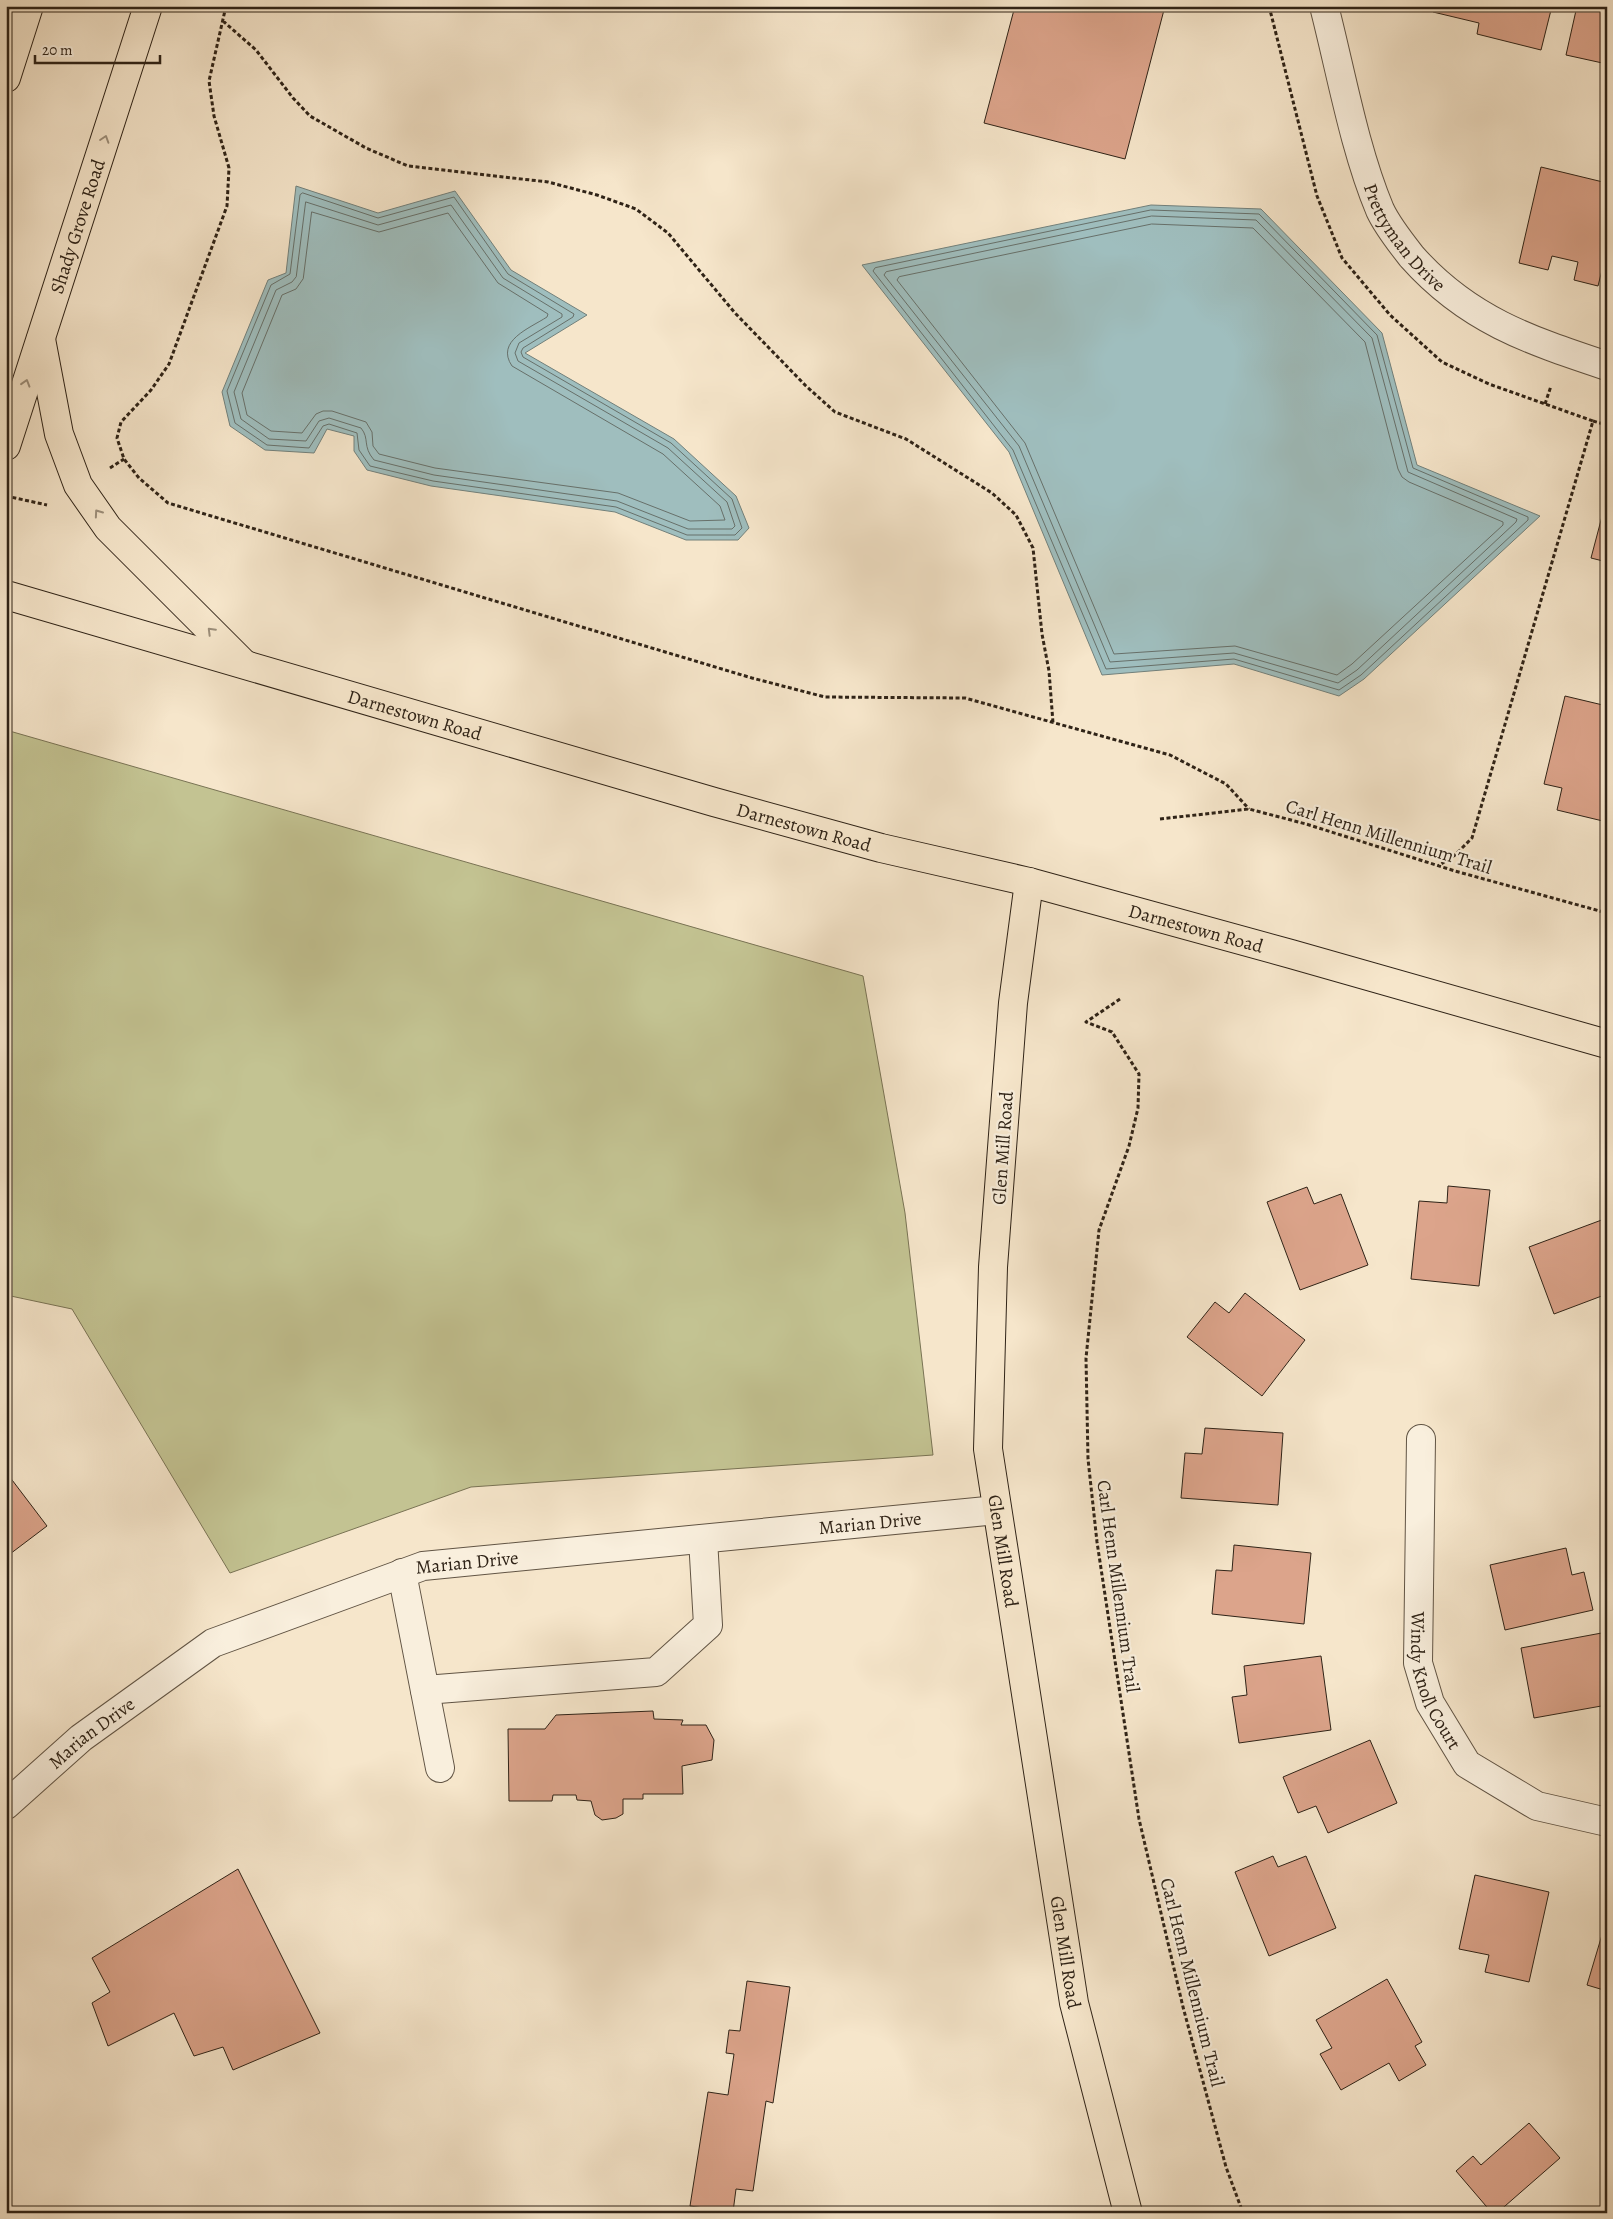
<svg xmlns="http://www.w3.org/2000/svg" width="1613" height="2219" viewBox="0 0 1613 2219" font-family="Alegreya,serif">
<rect width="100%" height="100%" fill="#f6e6cb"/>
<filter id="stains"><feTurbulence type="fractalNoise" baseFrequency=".004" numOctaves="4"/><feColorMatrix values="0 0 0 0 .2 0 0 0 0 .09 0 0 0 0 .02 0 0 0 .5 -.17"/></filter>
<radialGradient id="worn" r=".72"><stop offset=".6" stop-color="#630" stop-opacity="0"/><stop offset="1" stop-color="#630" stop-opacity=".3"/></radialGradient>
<path fill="#c3c392" stroke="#797354" d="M6,730L863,976L905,1213L933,1455L471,1487L230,1573L72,1309L6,1295Z"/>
<path fill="#9fbebe" stroke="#72807b" d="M296,186L378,213L455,191L511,270L587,315L525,353L674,439L736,496L749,528L738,540H686L615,512L431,486L367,470L354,451V436L327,429L314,453L265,450L230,426L222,392L268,280L286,273Z
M1151,205L1261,209L1382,333L1417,465L1540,516L1364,679L1339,696L1234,664L1102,675L1009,452L862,265Z"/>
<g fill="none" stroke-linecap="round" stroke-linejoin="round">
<path stroke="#67706a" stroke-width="1" d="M303,193L378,218L454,197L508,274L574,314L573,317L523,348L521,352L523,357L671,443L732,499L742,528L735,535H687L616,507L433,481L370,466L359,450L357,433L329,424L323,426L309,448L267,445L235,423L227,391L271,285L290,274L300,195Z
M306,202L378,225L451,205L503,278L562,314V317L519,343L515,353L518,361L668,448L727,502L735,526L732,529H688L617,501L434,475L374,460C362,446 370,439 361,428L329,418L319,421L306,441L269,439L241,419L234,392L276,290L292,282L296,277Z
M1151,210L1259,214L1377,335L1413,468L1528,517V520L1361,675L1339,690L1234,659L1106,669L1013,450L873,271L875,268Z
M312,212L379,232L448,213L498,283L548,314L547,317C530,328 495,341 512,366L663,454L720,506L725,520L690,521L618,493L435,468L379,454L373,446L372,432L366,422L332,411H323L316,414L302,433L271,431L247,415L242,393L282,295L296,289L303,279Z
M1152,216L1256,220L1372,338L1408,472L1517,519L1516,522L1357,670L1338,683L1234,653L1110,662L1019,446L884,275L886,272Z
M1152,224L1253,228L1365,342L1398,469L1402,477L1409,482L1503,522V525L1352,664L1337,675L1235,646L1114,654L1025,443L897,280L899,277Z"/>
</g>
<path fill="#dca48b" stroke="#2f2317" d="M1015,6H1165L1125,159L984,123Z
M1435,6H1552L1541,50L1477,34L1479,23L1433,12Z
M1577,6H1607V64L1566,55Z
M1541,167L1603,182L1605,169H1607V271L1602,270L1598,286L1574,280L1578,262L1552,256L1548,270L1519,263Z
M1605,505H1607V562L1591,558Z
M1565,696L1607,706V822L1557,810L1562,788L1544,784Z
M1448,1186L1490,1190L1479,1286L1411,1279L1419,1201L1447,1203Z
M1307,1187L1314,1204L1341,1194L1368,1265L1300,1290L1267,1202Z
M1607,1218V1294L1554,1314L1529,1247Z
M1245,1293L1305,1340L1262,1396L1187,1337L1215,1302L1229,1313Z
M1205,1428L1283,1433L1278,1505L1181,1498L1185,1453L1202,1454Z
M6,1472L47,1526L6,1557Z
M1234,1545L1311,1553L1304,1624L1212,1614L1216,1570L1232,1571Z
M1566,1548L1572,1575L1584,1572L1593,1610L1505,1630L1490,1565Z
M1607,1632V1705L1534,1718L1521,1648Z
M1321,1656L1331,1730L1239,1743L1232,1697L1247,1695L1244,1666Z
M653,1711L654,1719L683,1720L681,1725H706L714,1740L712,1760L682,1766L683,1794H643V1799H623V1814L616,1818L602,1820L595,1815L591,1801L577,1800L576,1795H553L552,1801H509L508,1729H545L556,1715Z
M1370,1740L1397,1803L1328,1833L1316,1806L1298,1813L1283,1777Z
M1273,1856L1278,1867L1306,1856L1336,1928L1269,1956L1235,1872Z
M238,1869L320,2033L233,2070L223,2047L194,2056L174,2013L108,2046L92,2003L110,1992L92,1958Z
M1475,1875L1549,1892L1529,1982L1485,1972L1489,1955L1459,1949Z
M1607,1918V1991L1587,1985Z
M1387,1979L1422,2042L1415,2046L1426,2065L1399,2081L1389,2063L1341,2090L1320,2054L1332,2048L1316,2020Z
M747,1981L790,1987L773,2103L766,2101L753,2191L736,2189L733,2212L690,2206L708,2092L728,2095L734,2054L726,2053L729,2030L740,2031Z
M1529,2123L1560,2158L1497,2213H1492L1456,2171L1473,2156L1481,2165Z"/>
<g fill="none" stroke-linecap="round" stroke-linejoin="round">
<defs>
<g id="minor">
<path id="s1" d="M1324,6C1341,72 1354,148 1380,210C1388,227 1401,243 1412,257C1468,320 1529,340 1607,366"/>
<path id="s2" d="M1421,1439L1418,1663L1430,1703L1467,1764L1537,1806L1607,1822"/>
<path d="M402,1573L440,1768"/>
<path d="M425,1690L656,1672L708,1625L703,1539"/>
<path id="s3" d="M6,1805L81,1738L213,1643L423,1566L997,1510"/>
</g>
<g id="major">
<path d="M6,78L29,6"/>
<path d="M41,339L59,434L78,485L108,528L243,663"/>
<path id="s4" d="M6,446L148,6"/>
<path id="s5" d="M6,595L714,802L881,848L1029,882L1291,954L1607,1044"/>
<path id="s6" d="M1029,882L1013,1003L993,1267L988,1449L1074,2003L1128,2213"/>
</g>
</defs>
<use href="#minor" stroke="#615444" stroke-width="30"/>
<use href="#major" stroke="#2f2317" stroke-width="30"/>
<path stroke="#2f2317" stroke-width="3" stroke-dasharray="4 2.5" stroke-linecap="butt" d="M226,6L209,81L214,116L229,168L227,206L169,364L151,390L121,422L117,438L124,459L139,478L168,503L752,678L825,697L965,698L1170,755L1226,784L1249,809
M1269,6L1317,196L1342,258L1390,315L1442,362L1489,384L1593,421L1472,838L1455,855L1438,866
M223,21L256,50L293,98L310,116L366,148L408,166L548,182L597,195L636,209L668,233L735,313L806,386L835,412L906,439L992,493L1016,515L1033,548L1042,634L1049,671L1053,723
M1545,404L1551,386
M1593,421L1607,425
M110,468L124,459
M6,496L47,505
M1160,819L1249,809L1306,824L1455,871L1607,913
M1120,999L1086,1022L1112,1032L1139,1074L1138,1108L1129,1146L1099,1230L1086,1358L1088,1459L1097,1542L1139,1819L1183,2007L1226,2167L1243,2213"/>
<use href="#minor" stroke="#f9efdd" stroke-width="28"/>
<use href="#major" stroke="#f6e6cb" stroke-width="28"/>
</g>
<defs><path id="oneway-chevron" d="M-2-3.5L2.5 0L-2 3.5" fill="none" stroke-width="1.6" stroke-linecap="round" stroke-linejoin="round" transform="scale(1.25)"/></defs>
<g stroke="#9c8e7a">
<use href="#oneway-chevron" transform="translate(105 139) rotate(-72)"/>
<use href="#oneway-chevron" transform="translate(26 383) rotate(-73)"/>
<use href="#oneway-chevron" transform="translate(98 513) rotate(-125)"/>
<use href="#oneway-chevron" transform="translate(211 631) rotate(-135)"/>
</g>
<g text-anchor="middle" stroke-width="4.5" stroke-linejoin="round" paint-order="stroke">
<g font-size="19" fill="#2f2317" stroke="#f9efdd">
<text dy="7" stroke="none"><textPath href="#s4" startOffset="231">Shady Grove Road</textPath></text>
<text dy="7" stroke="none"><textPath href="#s1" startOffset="248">Prettyman Drive</textPath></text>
<text dy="7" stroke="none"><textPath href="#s5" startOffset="426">Darnestown Road</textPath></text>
<text dy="7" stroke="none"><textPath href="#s5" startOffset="831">Darnestown Road</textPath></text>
<text transform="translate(1389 836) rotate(17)" y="7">Carl Henn Millennium Trail</text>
<text dy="7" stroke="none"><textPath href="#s5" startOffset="1236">Darnestown Road</textPath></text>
<text transform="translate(1002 1148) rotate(-86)" y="7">Glen Mill Road</text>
<text dy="7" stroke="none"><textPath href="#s3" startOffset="936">Marian Drive</textPath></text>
<text dy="7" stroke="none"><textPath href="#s6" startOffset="672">Glen Mill Road</textPath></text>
<text dy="7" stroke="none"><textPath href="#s3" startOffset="531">Marian Drive</textPath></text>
<text transform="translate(1119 1586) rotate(82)" y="7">Carl Henn Millennium Trail</text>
<text dy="7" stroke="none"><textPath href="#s2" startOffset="245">Windy Knoll Court</textPath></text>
<text dy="7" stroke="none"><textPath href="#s3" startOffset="112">Marian Drive</textPath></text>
<text dy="7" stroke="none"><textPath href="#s6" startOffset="1078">Glen Mill Road</textPath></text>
<text transform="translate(1193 1982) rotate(76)" y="7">Carl Henn Millennium Trail</text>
</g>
</g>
<rect width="1613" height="2219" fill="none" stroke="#f6e6cb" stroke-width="25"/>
<rect x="8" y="8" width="1598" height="2204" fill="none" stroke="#2f2317" stroke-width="2.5"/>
<rect x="12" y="12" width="1588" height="2194" fill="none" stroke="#2f2317"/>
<path d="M35 55v8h125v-8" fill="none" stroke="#2f2317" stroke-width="2.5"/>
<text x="42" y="55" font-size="15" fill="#2f2317" stroke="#f9efdd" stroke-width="4" paint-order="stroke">20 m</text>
<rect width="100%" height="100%" filter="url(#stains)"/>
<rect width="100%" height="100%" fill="url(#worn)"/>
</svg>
